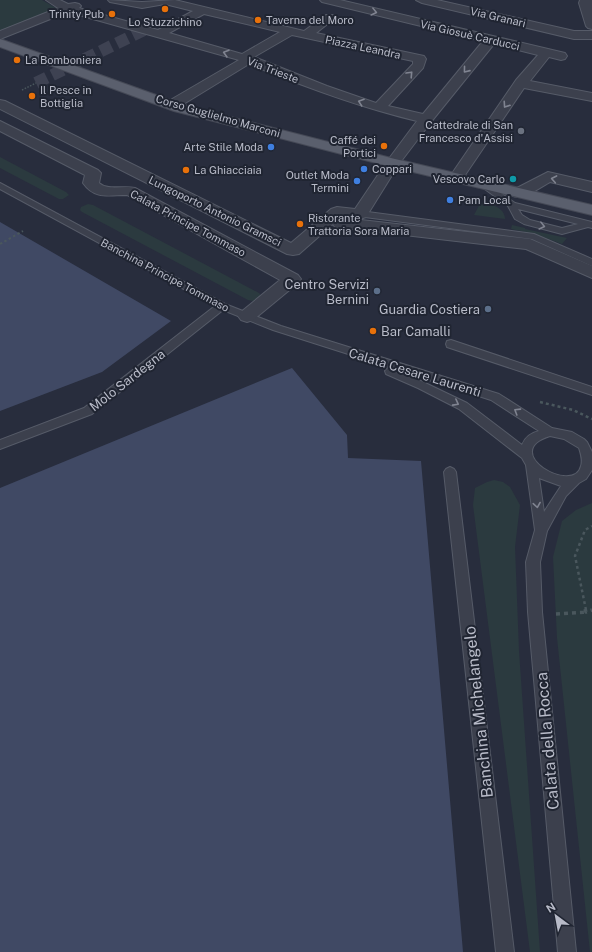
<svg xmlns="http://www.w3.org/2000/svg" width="592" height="952" viewBox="0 0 592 952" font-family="'Public Sans',sans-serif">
<rect width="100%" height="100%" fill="#282d3d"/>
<path fill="#2b3a3f" d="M0,0H42L56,8L0,34Z
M0,157L66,192L69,195L63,199H59L0,168Z
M481,202C490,204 505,207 505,219L474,215Z
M88,204L93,205L259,293L263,298L257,302L248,300L82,212L80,210L81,207Z
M512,225L525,228V229L567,238L562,244L535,234L511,229Z
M494,480L503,482L510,487L520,505L515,547L519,651L540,952H530L473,505L475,488L487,482Z
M592,503V952H590L557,638L553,557L562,521L576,510Z"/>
<path fill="#404964" d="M0,222L171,321L102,372L0,411Z
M292,368L347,435L348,458L421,461L463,952H0V488Z"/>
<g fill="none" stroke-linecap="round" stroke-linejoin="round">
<path stroke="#3e4252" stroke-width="12" stroke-dasharray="12 6" stroke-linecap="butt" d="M36,83L144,30"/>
<defs>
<path id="lane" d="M485,182L515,203L592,222V228L588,227L562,234L524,224L515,219L508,206L482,187L481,185ZM518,209L578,224L562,228L530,220L522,215Z
M0,183L225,304L281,326L499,394L552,428L572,432L584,439L587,442L592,452V470L586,479L579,483L566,496L547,531L540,562L542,612L576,952H558L528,612L526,562L535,530L526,465L522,458L459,409L418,388L386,374L385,371L389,367L273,330L223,310L92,414L0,449V440L84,408L215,306L0,189ZM398,370L491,400L539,431C531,433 525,437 522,445L467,403ZM550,436L564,439L579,448C581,454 583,460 581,466C574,496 498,452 550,436ZM539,478L561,486L544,512Z
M360,211L534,234L592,259V266L532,239L357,216L356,214Z
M451,340L592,387V395L447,347L446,344L447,341Z
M450,467L454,469L456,472L514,952H496L444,472L446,469Z"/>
<path id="street" d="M46,0H60L68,4L75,3L79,4L81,6L79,8L158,30L193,11L165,4L142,8L110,2L108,0L142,2L175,0L304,31L326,15H334L336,17L334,19L316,33L424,56L426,59L423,68L388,106L423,114L483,41L322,2L320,0H340L565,53L567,56L565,59L561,60L549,57L530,81L592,93V101L524,88L461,181L456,183L451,181L448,178L451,175L516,80L538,55L494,44L431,122L399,164L366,217L360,219L341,217L338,219L343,218L530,239L592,266V278L526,249L344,228L335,227L333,224L299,254L293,255L287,254L0,109V100L5,101L291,243L331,209L337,207L355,209L388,160L417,121C359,107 305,87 249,64L177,108H167L165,105L167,102L239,60L68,12L0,39V31L58,8ZM204,14L280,32L242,54L169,33ZM292,35L413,61V64L376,103L327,86L254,57Z
M416,0H437L574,31H592V39H574L422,3Z
M580,0H592V29L588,28L586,26L579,3Z
M0,121L98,170L101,173L99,183C108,191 124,185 135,188L298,275L301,279L298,283L253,320L247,322L241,320L238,316L241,312L280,280L127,195C109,195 95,200 83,183L85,175L0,131Z
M548,172L592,182V192L550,182C539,188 525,199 513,196L510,193L513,190Z"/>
<path id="primary" d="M0,39L184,105L395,159L592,205V215L388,166L174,111L0,47Z"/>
</defs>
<use href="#lane" stroke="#565b68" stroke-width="2"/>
<use href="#street" stroke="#565b68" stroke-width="2"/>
<use href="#primary" stroke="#454956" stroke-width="2"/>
<path stroke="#4a575d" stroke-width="1.5" stroke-dasharray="1.5 1.5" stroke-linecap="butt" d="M22,90L36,83"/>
<path stroke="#4a575d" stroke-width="2" stroke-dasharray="2.5 2.5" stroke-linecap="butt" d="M0,244L23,231"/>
<path stroke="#4a575d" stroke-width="2.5" stroke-dasharray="3 3" stroke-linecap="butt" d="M540,402L573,410L592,419
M586,610L575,556L585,530L592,526"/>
<path stroke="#4a575d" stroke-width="3.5" stroke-dasharray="4 4" stroke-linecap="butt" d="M585,609L586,612L592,610
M556,614L586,612"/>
<use href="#lane" fill="#3c404d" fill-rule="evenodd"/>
<use href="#street" fill="#3c404d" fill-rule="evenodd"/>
<use href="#primary" fill="#5a5f6d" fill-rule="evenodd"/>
</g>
<defs><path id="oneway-chevron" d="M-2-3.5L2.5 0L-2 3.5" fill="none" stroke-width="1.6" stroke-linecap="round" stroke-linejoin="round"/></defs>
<g stroke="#808491">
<use href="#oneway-chevron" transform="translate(374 12) rotate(14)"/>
<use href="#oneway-chevron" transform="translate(226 53) rotate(-164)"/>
<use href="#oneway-chevron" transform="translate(466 70) rotate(129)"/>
<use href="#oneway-chevron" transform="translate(410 74) rotate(-47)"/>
<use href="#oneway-chevron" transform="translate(361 102) rotate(-161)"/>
<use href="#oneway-chevron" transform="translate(506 105) rotate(124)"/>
<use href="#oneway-chevron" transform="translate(554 179) rotate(-169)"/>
<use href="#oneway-chevron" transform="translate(542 226) rotate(14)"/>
<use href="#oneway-chevron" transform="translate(456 403) rotate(28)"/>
<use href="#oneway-chevron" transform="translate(517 411) rotate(-148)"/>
<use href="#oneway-chevron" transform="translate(537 505) rotate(81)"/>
</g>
<g fill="#e8710a" stroke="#202532" stroke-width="1.5">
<circle cx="165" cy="9" r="4"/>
<circle cx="112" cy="14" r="4"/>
<circle cx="258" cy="20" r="4"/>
<circle cx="17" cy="60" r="4"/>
<circle cx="32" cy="96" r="4"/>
<circle cx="384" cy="146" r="4"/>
<circle cx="186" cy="170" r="4"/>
<circle cx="300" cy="224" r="4"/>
<circle cx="373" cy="331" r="4"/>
</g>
<circle fill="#6b7280" stroke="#202532" stroke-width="1.5" cx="521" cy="131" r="4"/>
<g fill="#3f7fe0" stroke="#202532" stroke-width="1.5">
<circle cx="271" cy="147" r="4"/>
<circle cx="364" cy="169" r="4"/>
<circle cx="357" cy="181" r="4"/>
<circle cx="450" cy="200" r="4"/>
</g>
<circle fill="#0f9aa8" stroke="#202532" stroke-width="1.5" cx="513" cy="179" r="4"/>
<g fill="#5c6f8a" stroke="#202532" stroke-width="1.5">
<circle cx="377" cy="291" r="4"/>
<circle cx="488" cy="309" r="4"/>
</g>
<g text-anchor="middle" stroke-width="4" stroke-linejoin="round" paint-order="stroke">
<g font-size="11" fill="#b8bbc8" stroke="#202532" text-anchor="start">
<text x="104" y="18" text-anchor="end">Trinity Pub</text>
<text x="266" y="24">Taverna del Moro</text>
<text x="165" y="26" text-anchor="middle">Lo Stuzzichino</text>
<text x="25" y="64">La Bomboniera</text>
<text x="40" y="94">Il Pesce in<tspan x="40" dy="13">Bottiglia</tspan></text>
<text x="513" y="129" text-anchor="end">Cattedrale di San<tspan x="513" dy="13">Francesco d'Assisi</tspan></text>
<text x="376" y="144" text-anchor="end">Caffé dei<tspan x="376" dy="13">Portici</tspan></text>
<text x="263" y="151" text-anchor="end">Arte Stile Moda</text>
<text x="372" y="173">Coppari</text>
<text x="194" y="174">La Ghiacciaia</text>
<text x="349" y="179" text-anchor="end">Outlet Moda<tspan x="349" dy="13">Termini</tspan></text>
<text x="505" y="183" text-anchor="end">Vescovo Carlo</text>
<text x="458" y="204">Pam Local</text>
<text x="308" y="222">Ristorante<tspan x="308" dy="13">Trattoria Sora Maria</tspan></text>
</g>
<g font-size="11" fill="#b8bbc8" stroke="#202532">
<text transform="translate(498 17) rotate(13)" y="4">Via Granari</text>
<text transform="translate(470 35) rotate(13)" y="4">Via Giosuè Carducci</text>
<text transform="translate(363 47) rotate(12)" y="4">Piazza Leandra</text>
<text transform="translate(273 70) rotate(21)" y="4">Via Trieste</text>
<text transform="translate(218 116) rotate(16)" y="4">Corso Guglielmo Marconi</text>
<text transform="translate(215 211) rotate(26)" y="4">Lungoporto Antonio Gramsci</text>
<text transform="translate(188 223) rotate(28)" y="4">Calata Principe Tommaso</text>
<text transform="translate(165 275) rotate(28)" y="4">Banchina Principe Tommaso</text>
</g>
<g font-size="13" fill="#b8bbc8" stroke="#202532" text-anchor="end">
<text x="369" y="289">Centro Servizi<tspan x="369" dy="15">Bernini</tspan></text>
<text x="480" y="314">Guardia Costiera</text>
<text x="381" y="336" text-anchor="start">Bar Camalli</text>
</g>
<g font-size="13" fill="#b8bbc8" stroke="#202532">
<text transform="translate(415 372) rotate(17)" y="5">Calata Cesare Laurenti</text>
<text transform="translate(127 380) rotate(-38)" y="5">Molo Sardegna</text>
</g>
<g font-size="16" fill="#b8bbc8" stroke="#202532">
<text transform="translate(478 712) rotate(-96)" y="6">Banchina Michelangelo</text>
<text transform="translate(547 741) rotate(-95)" y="6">Calata della Rocca</text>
</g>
</g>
<g transform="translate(556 916) rotate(328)" stroke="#202532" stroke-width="3" paint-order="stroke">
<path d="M0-3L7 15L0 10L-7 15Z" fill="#b8bbc8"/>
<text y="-6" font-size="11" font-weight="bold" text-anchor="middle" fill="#b8bbc8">N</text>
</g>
</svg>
